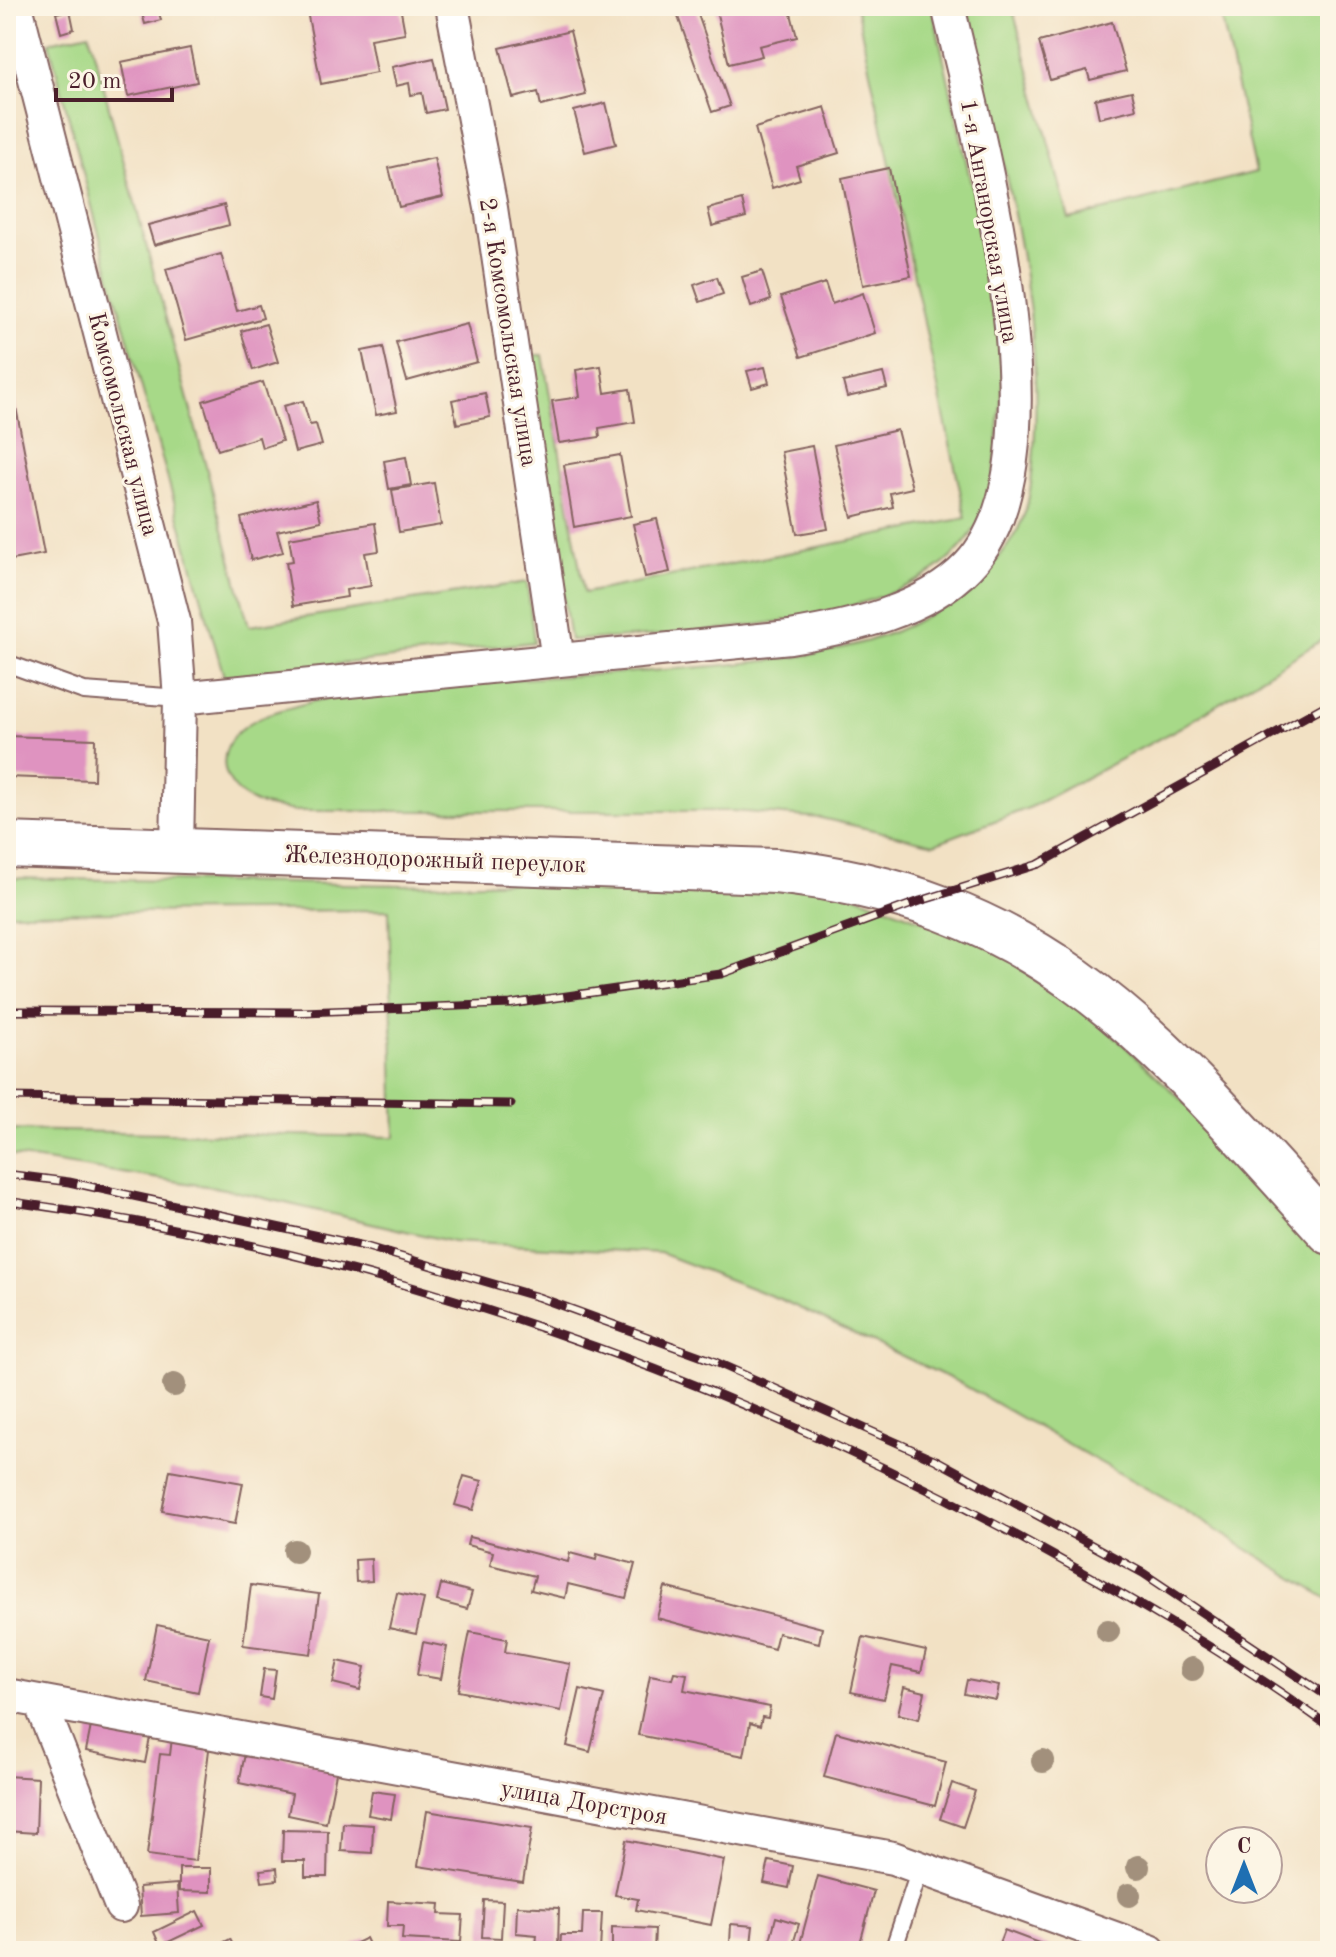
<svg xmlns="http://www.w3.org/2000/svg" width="1336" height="1957" viewBox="0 0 1336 1957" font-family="'Old Standard TT',serif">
<rect width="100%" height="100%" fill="#fcf5e5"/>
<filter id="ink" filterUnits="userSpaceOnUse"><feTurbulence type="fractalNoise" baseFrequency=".0125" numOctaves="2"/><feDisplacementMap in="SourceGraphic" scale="16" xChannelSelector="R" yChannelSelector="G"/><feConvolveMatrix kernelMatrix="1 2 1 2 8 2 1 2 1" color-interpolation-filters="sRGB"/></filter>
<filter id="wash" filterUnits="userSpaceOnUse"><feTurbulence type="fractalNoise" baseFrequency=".006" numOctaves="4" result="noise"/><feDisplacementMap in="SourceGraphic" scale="32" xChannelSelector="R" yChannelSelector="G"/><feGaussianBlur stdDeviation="1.8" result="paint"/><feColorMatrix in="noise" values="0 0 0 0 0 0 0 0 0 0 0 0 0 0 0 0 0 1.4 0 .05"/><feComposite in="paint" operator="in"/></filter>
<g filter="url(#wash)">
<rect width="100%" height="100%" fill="#f2e1c4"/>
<path fill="#a7d988" stroke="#787c5a" stroke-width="2" d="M856,6H932C949,81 965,155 981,230C990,273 1003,318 1004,361C1004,381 1001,402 999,422C995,476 993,520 949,559C875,626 668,636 570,640L527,355H543L584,593L966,518Z
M967,6H1012L1069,219L1256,172L1219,6H1330V635L1181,727L1031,807L934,844L821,818L733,811H293C281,808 267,807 256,803C221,788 212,751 244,727C264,712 291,708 314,701C338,695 364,693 388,690C465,680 543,678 620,673C704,667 833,662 907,626C952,604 994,573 1018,529C1031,504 1032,477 1034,449C1045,300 998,150 967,6Z
M89,33L249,626L527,582L534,642L224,677L109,272L49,42Z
M803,875L1039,965L1330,1240V1600L1172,1503L958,1382L782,1300L660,1253L453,1242L225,1189L6,1155V1130L395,1137L389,910L6,913V878L403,885Z"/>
<g id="blocks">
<path fill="#df93c0" d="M140,6H157L161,20L145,24Z
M306,6H400L405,33L370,39L376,73L321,84Z
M689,6H695L730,106L712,112L676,11Z
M715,6H789L797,37L759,46L762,56L729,64Z
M70,10L74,29L61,33L56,13Z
M1112,22L1126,71L1090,80L1087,70L1050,80L1039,42Z
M570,31L586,95L541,106L538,92L513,98L500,48Z
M190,48L197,82L128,96L121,62Z
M434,58L445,109L426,113L422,93L411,95L409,83L396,86L392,67Z
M1132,91L1136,109L1099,118L1095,99Z
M606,103L616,144L585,152L574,111Z
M825,107L839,153L796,166L800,179L772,188L755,128Z
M434,158L443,197L399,207L389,168Z
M889,168L911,276L863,285L842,178Z
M742,200L746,217L712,226L708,209Z
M224,205L229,225L154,245L148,225Z
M221,254L237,311L259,305L263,318L186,340L166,269Z
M762,271L771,300L751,307L742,277Z
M717,277L723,294L700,302L694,285Z
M825,283L832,304L863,293L875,333L801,357L781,297Z
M266,324L278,362L253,370L241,331Z
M467,324L477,362L407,381L396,342Z
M383,347L397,411L376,415L362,351Z
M6,355L44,554L6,561Z
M601,366L605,393L630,389L635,422L599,428L600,437L559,443L552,401L580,397L576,370Z
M765,367L769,383L752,388L747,371Z
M883,373L887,388L847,397L843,382Z
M263,382L282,441L262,448L259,437L218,450L203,401Z
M485,393L490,417L457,424L452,400Z
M303,401L310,425L316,424L322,445L295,452L283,406Z
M897,430L912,488L890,493L893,507L852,517L834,445Z
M812,446L828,529L797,534L781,452Z
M620,455L631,516L574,527L564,465Z
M406,457L411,485L389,489L384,461Z
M434,483L441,525L399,532L392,490Z
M316,500L321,521L277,531L283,552L251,560L241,518Z
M657,519L670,572L645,577L633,524Z
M375,523L379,551L365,553L371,586L346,590L347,597L293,606L286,562L293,561L289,538Z
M6,736L95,739L94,780L6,777Z
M170,1470L243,1483L235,1524L162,1511Z
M464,1476L482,1481L473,1510L455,1505Z
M469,1537L568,1562L570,1553L596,1560L597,1554L635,1564L626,1598L568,1584L565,1598L531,1590L535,1576L490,1565L493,1552L467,1545Z
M371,1559L372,1581L356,1582L355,1560Z
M441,1584L472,1592L467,1609L437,1601Z
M251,1585L319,1594L311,1654L243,1645Z
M665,1587L822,1628L819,1643L778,1633L774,1649L657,1618Z
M397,1593L424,1599L416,1634L389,1628Z
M157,1625L209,1636L198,1692L146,1681Z
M470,1632L507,1639L505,1652L570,1664L561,1711L458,1691Z
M863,1637L926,1651L921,1672L892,1666L884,1699L851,1692Z
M423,1642L447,1647L441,1679L417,1675Z
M338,1661L365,1667L360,1690L333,1683Z
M264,1669L276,1670L272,1699L260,1697Z
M674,1672L687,1674L684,1690L770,1707L768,1718L762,1717L760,1726L750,1723L744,1756L638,1735L650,1675L672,1679Z
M967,1680L999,1686L996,1700L964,1694Z
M904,1687L925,1692L919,1719L898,1714Z
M580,1689L604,1695L590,1752L567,1746Z
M93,1716L152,1727L145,1763L86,1751Z
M836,1732L946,1762L935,1806L824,1777Z
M172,1738L210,1742L195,1861L147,1855L160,1754L170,1755Z
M246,1749L337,1768L326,1823L288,1815L292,1794L239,1783Z
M6,1776L38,1778L36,1833L6,1831Z
M952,1783L975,1791L963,1827L940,1819Z
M372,1791L395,1794L391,1819L368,1815Z
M427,1811L532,1828L523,1882L418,1866Z
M343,1823L373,1825L372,1853L341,1851Z
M283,1830L328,1831L327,1877H305V1861H282Z
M626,1840L724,1860L711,1925L636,1910L638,1899L615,1895Z
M769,1861L793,1866L789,1888L764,1883Z
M179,1868H211V1892L179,1891Z
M277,1868L278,1880L262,1882L260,1870Z
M818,1876L874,1891L858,1951H798Z
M177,1884L179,1913L141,1916L139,1887Z
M484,1900L503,1901L501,1938L482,1937Z
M388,1901L440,1904L439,1914L463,1915L461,1942L402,1939L403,1926H387Z
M517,1906L559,1908L558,1947L536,1946L537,1935L516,1933Z
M197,1911L204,1925L160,1946L154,1932Z
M583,1913H602L600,1951H560L561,1935H582Z
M776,1917L799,1924L791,1951L768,1948Z
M731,1924L753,1926L751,1944L730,1943Z
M612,1927L655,1929L654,1951H612Z
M1004,1930L1060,1951H996Z
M6,1935L17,1951H6Z
M366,1938L372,1951H339Z
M230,1939L236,1951H207Z"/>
</g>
</g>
<g filter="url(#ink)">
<use href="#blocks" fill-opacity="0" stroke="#856361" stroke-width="2"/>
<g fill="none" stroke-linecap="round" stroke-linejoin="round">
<defs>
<path id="lane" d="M6,663L84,691L180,698
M893,1951L920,1869"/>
<path id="street" d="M16,6L174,621L180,698L177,849
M452,6L491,208L558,660
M180,698L790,637C850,627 924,612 968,566C1070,460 978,137 948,6
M6,1695L893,1858L1150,1951
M40,1702L121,1906"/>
<path id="secondary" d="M6,845L775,871C1046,898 1161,1045 1330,1232"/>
</defs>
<use href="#lane" stroke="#856361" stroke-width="20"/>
<use href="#street" stroke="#856361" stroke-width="36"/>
<use href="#secondary" stroke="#856361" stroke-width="48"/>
<use href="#lane" stroke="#fff" stroke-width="16"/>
<use href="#street" stroke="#fff" stroke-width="32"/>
<use href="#secondary" stroke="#fff" stroke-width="44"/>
<defs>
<path id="rail" d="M6,1011L304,1012L511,1004L721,974L920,901L1039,864L1330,703
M6,1097L511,1104
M6,1174L69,1182L364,1246L538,1297L711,1360L936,1460L1143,1573L1330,1698
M6,1201C367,1249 716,1372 1034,1545C1136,1601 1236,1659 1330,1727"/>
</defs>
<use href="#rail" stroke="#4a1f2b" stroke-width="9"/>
<use href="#rail" stroke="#fcf5e5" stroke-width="6" stroke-dasharray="18" stroke-linecap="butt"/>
</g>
<g fill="#a2907c">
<circle cx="174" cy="1385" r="12"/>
<circle cx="295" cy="1551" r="12"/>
<circle cx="1108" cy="1631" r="12"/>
<circle cx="1192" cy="1669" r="12"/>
<circle cx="1043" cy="1761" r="12"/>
<circle cx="1138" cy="1867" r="12"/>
<circle cx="1129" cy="1895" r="12"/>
</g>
</g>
<g text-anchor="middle" stroke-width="6" stroke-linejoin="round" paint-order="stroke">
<g font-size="24" fill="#4a1f2b" stroke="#fcf5e5">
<text transform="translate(990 221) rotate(80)" y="8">1-я Анганорская улица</text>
<text transform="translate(509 332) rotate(81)" y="8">2-я Комсомольская улица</text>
<text transform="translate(124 424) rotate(76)" y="8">Комсомольская улица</text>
<text transform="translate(435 859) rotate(2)" y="8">Железнодорожный переулок</text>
<text transform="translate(584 1802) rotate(10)" y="8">улица Дорстроя</text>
</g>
</g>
<rect width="1336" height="1957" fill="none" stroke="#fcf5e5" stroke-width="32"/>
<g transform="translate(1244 1865)"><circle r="38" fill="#fcf5e5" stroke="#b59f9b" stroke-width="2"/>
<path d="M0-6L14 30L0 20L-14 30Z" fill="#1f6fb2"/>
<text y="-12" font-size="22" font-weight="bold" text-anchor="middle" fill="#4a1f2b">С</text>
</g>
<path d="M56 88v12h116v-12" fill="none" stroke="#4a1f2b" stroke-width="4"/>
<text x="68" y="88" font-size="24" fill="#4a1f2b" stroke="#fcf5e5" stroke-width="6" paint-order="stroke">20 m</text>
</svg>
